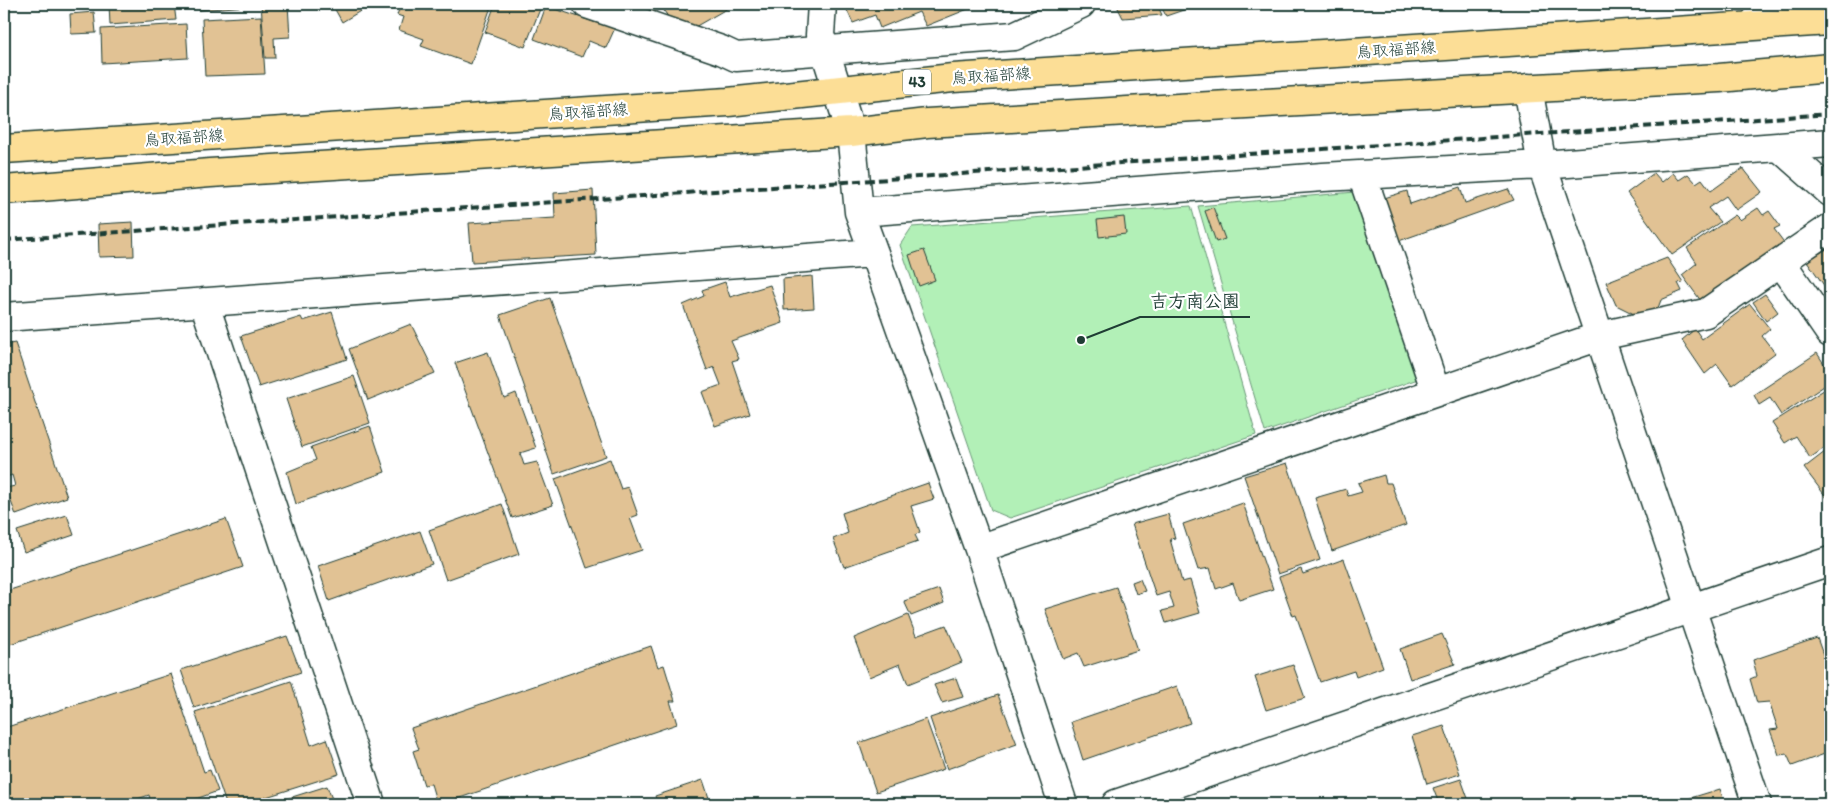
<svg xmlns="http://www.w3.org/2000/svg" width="1834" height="808" viewBox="0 0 1834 808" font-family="Itim,'Klee One',sans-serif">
<rect width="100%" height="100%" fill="#fff"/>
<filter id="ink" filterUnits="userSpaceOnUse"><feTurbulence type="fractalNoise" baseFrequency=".02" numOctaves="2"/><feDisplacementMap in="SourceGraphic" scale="10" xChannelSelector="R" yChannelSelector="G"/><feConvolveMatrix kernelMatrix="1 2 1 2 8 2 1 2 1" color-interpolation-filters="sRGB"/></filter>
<g filter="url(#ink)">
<path fill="#b2f0b7" stroke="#689676" d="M1355,192L1418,379L1265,432L1198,206Z
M1191,206L1256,435L1010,518L991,510L900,245L912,227Z"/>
<path fill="#e1c294" stroke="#1f3d34" d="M109,4H174L176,20L110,25Z
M198,4H258V5L199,10Z
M261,4H288L290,37L274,38L275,58H265Z
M332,4H372L342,22Z
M401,4H492L471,64L421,46L424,39L399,30L403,17L397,15Z
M495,4H542L525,47L485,32Z
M631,4H735L693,28L671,21L662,8L650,14L633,8Z
M844,4H966L968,9L926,26L919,12L880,28L875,15L853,23Z
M1116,4H1157L1162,15L1123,18Z
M1160,4H1194L1195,6L1166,16Z
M546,6L594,22L595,19L615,28L606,48L589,41L582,57L534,39Z
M94,12L96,33L71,34L70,14Z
M261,16L265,74L205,76L202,19Z
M186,24L188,58L102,63L101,29Z
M1743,168L1762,192L1736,210L1726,196L1708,208L1720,222L1672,255L1627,193L1654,173L1662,182L1673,173L1679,180L1688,174L1696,183L1702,179L1711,191Z
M1460,187L1465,203L1508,189L1514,200L1396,242L1381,199L1407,191L1410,204Z
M593,190L596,255L472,262L469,223L555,218L554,193Z
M1213,207L1225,239L1216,242L1205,211Z
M1758,208L1763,215L1769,211L1780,226L1774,229L1786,245L1701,301L1682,275L1697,263L1687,248L1735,215L1740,220Z
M1124,217L1126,234L1099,237L1097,220Z
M133,222L134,256L99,257L98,224Z
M1830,247V294L1807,261Z
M924,250L935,280L919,286L909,255Z
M1667,258L1683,282L1678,283L1682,291L1661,300L1658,308L1636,315L1616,305L1606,282Z
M812,276L814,308L784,310L783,279Z
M725,282L730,297L770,285L783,323L731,341L739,359L732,361L750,414L715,426L702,392L721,385L714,367L707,370L683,305L704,296L702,290Z
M1765,294L1778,312L1766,321L1753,302Z
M550,298L606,456L554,474L500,315Z
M1750,304L1770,329L1762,336L1775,353L1732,385L1717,364L1705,374L1682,340L1695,329L1702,339Z
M332,312L347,359L259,387L241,336L301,317L303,321Z
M411,324L435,373L368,400L349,349Z
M15,343L67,497L16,515L6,488L15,486L12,475L4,478V345Z
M488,352L504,398L516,393L536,448L520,453L524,465L537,462L553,505L512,518L455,363Z
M1817,353L1830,373V382L1781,415L1770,398L1759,405L1754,395Z
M354,376L370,423L302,447L286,399Z
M1830,386V444L1810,458L1796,436L1785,443L1772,423Z
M370,426L385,472L296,504L287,472L316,460L311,447Z
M1830,448V502L1804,468Z
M610,459L621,489L628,487L638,515L630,518L642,550L587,568L555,479Z
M1287,463L1320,560L1278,574L1244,476Z
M1384,475L1386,483H1391L1406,525L1332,551L1315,498L1346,489L1348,496L1362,492L1358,483Z
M928,483L934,499L911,506L920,532L915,535L918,541L844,567L833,539L848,533L842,513Z
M1243,503L1273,589L1239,600L1233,583L1216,589L1210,568L1198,570L1183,524Z
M502,504L519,554L446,580L429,530Z
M1168,514L1175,538L1170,539L1182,582L1190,580L1200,613L1166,623L1162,611L1174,608L1169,592L1156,596L1132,524Z
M67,515L74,535L24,552L17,531Z
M226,519L243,567L4,646V592Z
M420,531L432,564L329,601L318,566Z
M1344,559L1383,667L1356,677L1354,671L1320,682L1296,615L1293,616L1279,577L1301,569L1303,574Z
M1140,579L1145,591L1136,594L1132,582Z
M1116,587L1138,650L1084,667L1078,653L1063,659L1045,609Z
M939,589L944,603L911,616L904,601Z
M908,615L916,636L946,625L962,662L908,684L900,664L869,677L854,638Z
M1442,634L1455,664L1410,679L1400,649Z
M287,636L301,672L194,708L181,670Z
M1817,638L1830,674V752L1792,766L1787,754L1779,755L1770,730L1778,729L1769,702L1757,703L1750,679L1757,676L1753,660Z
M651,646L658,667L664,665L675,701H670L677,724L442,804H437L431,784L424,785L413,751L419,749L411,728Z
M1293,665L1305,698L1266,710L1255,677Z
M171,674L204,772L210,770L218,791L182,804H151L149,795L123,804H4V728Z
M956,678L963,697L942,703L934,685Z
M291,681L311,745L327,739L339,774L244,804H226L195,712Z
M1177,686L1190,723L1083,760L1071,722Z
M998,695L1017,744L947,769L930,718Z
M926,719L944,769L876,792L859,743Z
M1444,726L1460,774L1427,784L1412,736Z
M1461,779L1470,804H1439L1433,788Z
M703,780L711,804H658L655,796Z
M327,786L334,804H270Z
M1720,789L1725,804H1671Z"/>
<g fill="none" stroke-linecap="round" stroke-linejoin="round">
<defs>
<path id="minor" d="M587,4L721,50L736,57L1014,36L1081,4
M822,4L820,35L851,132L859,212L874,253
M1528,88L1542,165L1757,804
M1779,147L1830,192
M1362,175L1436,392
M859,212L1323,177L1542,165L1830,143
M1781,262L1830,333
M204,302L371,804
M4,317L874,253L979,549L1063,804
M979,549L1600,336L1706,313L1830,228
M1116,804L1830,561"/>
<path id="secondary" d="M1756,20L1811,4"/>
<path id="primary" d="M4,149L728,102L953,78L1830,21
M4,190L210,173L851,132L927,123L1211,106L1719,78L1830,68"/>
</defs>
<use href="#minor" stroke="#1f3d34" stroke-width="31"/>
<use href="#secondary" stroke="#1f3d34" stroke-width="31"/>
<use href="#primary" stroke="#1f3d34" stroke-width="31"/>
<use href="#minor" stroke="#fff" stroke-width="28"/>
<use href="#secondary" stroke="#fff" stroke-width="28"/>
<use href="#primary" stroke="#fcde96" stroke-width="28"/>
<path stroke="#1f3d34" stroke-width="4" stroke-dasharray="8 4" stroke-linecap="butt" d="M4,240L1830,114"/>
</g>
</g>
<g text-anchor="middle" stroke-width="4.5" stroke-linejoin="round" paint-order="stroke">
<rect fill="#fff" stroke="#627771" stroke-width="1" x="903" y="69.5" width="28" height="25" rx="4"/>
<g font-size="15" font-weight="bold" fill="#1f3d34">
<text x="917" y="87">43</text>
</g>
<g font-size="16" fill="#1f3d34" stroke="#fff">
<text transform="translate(1396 49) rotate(-4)" y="6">鳥取福部線</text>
<text transform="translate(991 75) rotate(-4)" y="6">鳥取福部線</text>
<text transform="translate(588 111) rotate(-4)" y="6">鳥取福部線</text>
<text transform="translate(184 137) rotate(-4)" y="6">鳥取福部線</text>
</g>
</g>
<path fill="none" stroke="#1f3d34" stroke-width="2" d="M1081 340L1140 317H1250"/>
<circle fill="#1f3d34" stroke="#fff" stroke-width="2" cx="1081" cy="340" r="5"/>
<g font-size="18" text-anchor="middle" font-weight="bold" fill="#1f3d34" stroke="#fff" stroke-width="4.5" stroke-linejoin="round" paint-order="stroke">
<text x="1195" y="307">吉方南公園</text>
</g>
<rect width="1834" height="808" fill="none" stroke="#fff" stroke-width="20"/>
<rect x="10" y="10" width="1814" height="788" fill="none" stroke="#1f3d34" stroke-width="2" filter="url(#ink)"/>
</svg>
